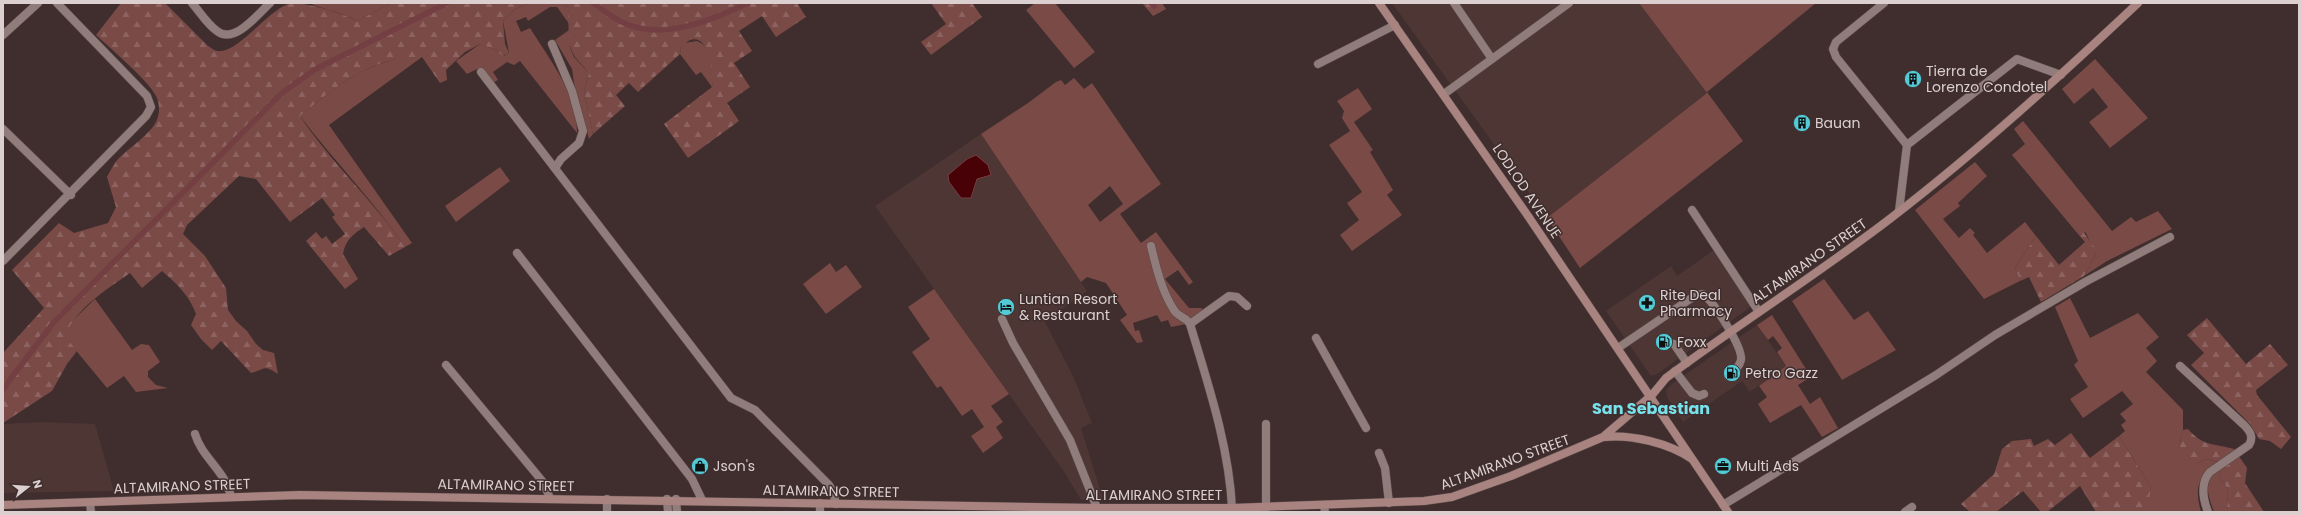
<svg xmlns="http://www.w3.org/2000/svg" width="2302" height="515" viewBox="0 0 2302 515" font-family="Poppins,sans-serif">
<defs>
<pattern id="forest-firs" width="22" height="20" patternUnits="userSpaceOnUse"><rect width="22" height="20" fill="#7a4a47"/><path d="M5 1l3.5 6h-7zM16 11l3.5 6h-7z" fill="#8c6360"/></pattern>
</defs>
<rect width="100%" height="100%" fill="#3f2e2d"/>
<path fill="#4e3634" d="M1392,3H1639L1707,93L1547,218Z
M981,134L1087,291L1045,322L1073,376L1092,423L1081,428L1103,499L1081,500L1065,473L875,206Z
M1714,250L1752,306L1657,374L1651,376L1606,311L1671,266L1677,276Z
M1757,325L1786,366L1750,392L1742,381L1683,422L1667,397L1666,390L1673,383Z
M41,422L95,424L114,491L3,493V424Z"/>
<path fill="#7a4a47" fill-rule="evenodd" d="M309,3H392L357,21C343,12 324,10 309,3Z
M530,3H563L568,7L570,25L557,7H550L528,21L526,17L516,21L521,32L530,28C549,59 578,94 577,133L520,61L514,65L507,62L493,72L498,80L493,83L482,70L477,69L467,74L456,61L480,44L496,50L504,56L509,53L503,21L515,9Z
M1035,3H1055L1095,52L1074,68L1026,10Z
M1639,3H1816L1707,92L1743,141L1580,268L1547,218L1707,93Z
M569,30V45L574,57L589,73L584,91L593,134L589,139L574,83L572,69L555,40Z
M697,41C713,47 715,72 712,87L701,72L696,75L680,54L681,47L684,43Z
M407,57H422L329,125L412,243L405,247C374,201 334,161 300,116C334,88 363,64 407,57Z
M2095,59L2148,118L2110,148L2089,122L2108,107L2093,88L2074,104L2062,89Z
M1074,78L1084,89L1092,83L1161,184L1120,214L1141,243L1156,232L1193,282L1189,285L1178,270L1165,279L1189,308H1201L1208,314L1197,322L1171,327L1168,320L1161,322L1157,315L1133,323L1135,331L1139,330L1143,342L1137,343L1120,320L1127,315L1106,283L1087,277L1081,282L981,134L1028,103L1056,82L1061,80L1065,85ZM1110,186L1123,204L1100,222L1088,205Z
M1358,88L1372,109L1354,122L1373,150L1370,152L1393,190L1387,195L1402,215L1352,251L1340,235L1359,220L1347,203L1362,192L1329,145L1350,131L1342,118L1344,111L1337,101Z
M2023,121L2112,231L2131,217L2136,222L2158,211L2172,229L2107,261L2084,276L2096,254L2086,233L2082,231L2078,234L2012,155L2025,144L2014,129Z
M1975,162L1987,176L1958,203L1960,206L1943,219L1959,238L1970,228L1975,233L1973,235L1987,253L2025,222L2036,236L2015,268L2020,281L1984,299L1915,210Z
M500,167L510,181L456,222L445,206Z
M830,263L836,272L846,265L862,287L826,314L803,284Z
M1824,279L1854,320L1868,311L1896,350L1842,380L1792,301Z
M934,289L1009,394L991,406L1003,422L996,427L1003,438L983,453L971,436L984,427L972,409L962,416L941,386L937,388L912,352L930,339L908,307Z
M2070,298L2090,338L2138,313L2159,337L2146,348L2157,361L2146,372L2183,410V430L2179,447L2198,463L2206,459L2218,462C2198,478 2194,486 2201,512H2163L2148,501L2151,487L2119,436L2125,431L2121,425L2126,421L2120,414L2133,404L2122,391L2083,418L2070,399L2088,387L2074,365L2078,361L2055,307Z
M95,299L132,350L141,344L149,345L160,362L148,371V377L156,385L168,388L136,392L124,376L107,388L64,336L70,323Z
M1772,315L1811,377L1798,385L1810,404L1820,397L1838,428L1822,437L1801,405L1770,423L1758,404L1767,397L1759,386L1786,366L1777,352L1782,348L1773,336L1768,340L1757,325Z
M2222,468L2219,477L2228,489L2227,512H2214C2207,492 2202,481 2222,468Z"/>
<path fill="url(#forest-firs)" d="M121,3H165L207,45C211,48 215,52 221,51C240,50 268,11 288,4C300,0 346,14 357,21L392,3H530L515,9L503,21L505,44L509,53L503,56L496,50L480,44L465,52L446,70L447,80L440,83L422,57C372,56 337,86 300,116C331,163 374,201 405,247L389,256L364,227C353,234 345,241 343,254L358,279L345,289L306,241L316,232L322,239L326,236L332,244L345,234L332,217L335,215L322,198L290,222L256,179L239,176L187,225L183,234L205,256L226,288L228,310L236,321L247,331L256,344L263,350L274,353L278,374C263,364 266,369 251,373L221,341L212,350L201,339L191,325L196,314C189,295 177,284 162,271L142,288L130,273C106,290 76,308 65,336L77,351L67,364L52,391L3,423V353L44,308L12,270L59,223L74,233L108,223L116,207L107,177C110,171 114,164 118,159C129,148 142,140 152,128C160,119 161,106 156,96C147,79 111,49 96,35Z
M563,3H797L806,17L776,37L762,16L739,31L752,51L734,63L750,87L727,103L739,121L688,158L664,124L712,87C715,70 706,20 681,47L680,54L638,92L629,83L616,95L625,106L593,134L584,91L589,73L575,57L569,45L568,7Z
M931,3H972L982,17L931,55L921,42L946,24Z
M1142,3H1162L1166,9L1153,16Z
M2082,230L2095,248L2096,254L2084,276L2041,302L2029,277L2020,281L2015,268L2036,236L2059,265L2085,242L2078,234Z
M2207,318L2246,364L2270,344L2288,365L2256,390L2257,395L2291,437L2281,449L2270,441L2259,439L2251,425L2191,365L2204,353L2187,335Z
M2188,429C2204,447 2213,443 2234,449L2247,468L2245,483L2264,512H2227L2228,489L2219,477L2223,463L2206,459L2188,468L2179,447L2183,430Z
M2071,433L2090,458L2119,436L2151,487L2149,501L2163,512H2096L2080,486L2047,512H2041L2023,491L1996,512H1970L1961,504L1994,474L2002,449L2012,441L2031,439L2034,446L2048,439L2055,445Z"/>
<path fill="#470107" stroke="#733f43" d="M976,155L988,165L991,175L977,179L971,198H961L949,182L948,175L967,159Z"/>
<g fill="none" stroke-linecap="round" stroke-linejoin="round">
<path stroke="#733f43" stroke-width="5.5" d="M593,3C603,10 613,18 624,23C663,41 712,20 748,3
M1151,3L1154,6
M3,389L54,322L282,93L314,70L447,3"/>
<defs>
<path id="service" d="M1454,3L1492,59
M1884,3L1836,42L1833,49L1836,57L1907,145
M552,44L572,91L583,131L579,143L561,159L555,168
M1318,64L1395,25
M1692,210L1759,312
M1899,211L1907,145L2017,59L2061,75
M1151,246C1156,267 1162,292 1174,310C1178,317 1186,317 1190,324C1208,384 1229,446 1232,508
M1002,319L1013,343L1070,440L1097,508
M1190,324L1229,296L1237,297L1247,306
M1316,338L1366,428
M1674,344L1687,363
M1618,348L1696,295L1703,294C1713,301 1743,347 1741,360C1739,368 1733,372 1728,376
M1675,371L1692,393L1699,396L1704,394
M1266,424V507
M195,434C202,458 226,471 231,497
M1379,453L1385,468L1389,503
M667,499L668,512
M676,499L677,512
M90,503L91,512
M1324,505L1325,512
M1905,512L1912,507"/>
<path id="minor" d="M192,3C200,12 207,24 217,31C234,45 258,14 270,3
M3,35L38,3
M481,72L731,398L755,410L829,485L833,492L836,504
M1444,94L1569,3
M3,129L71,195
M517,253L692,479L702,500
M3,261L146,116L151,107L147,96L57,3
M446,365L543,482L550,498
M2180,366L2244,425C2250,431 2254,437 2249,445L2210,472C2200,483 2203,499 2208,512
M820,503V512
M1723,505L1936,375L1995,335L2085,282L2170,237
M607,512V499"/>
<path id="secondary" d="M1379,3L1528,216L1728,512
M1604,437C1631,434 1669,443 1692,459
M3,505L300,495L1097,508H1232L1424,501L1452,497L1511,476L1603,437L1652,395L1666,378C1740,323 1818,274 1891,218C1978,151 2058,78 2138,3"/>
</defs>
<use href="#service" stroke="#594a49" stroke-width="9"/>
<use href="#minor" stroke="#594a49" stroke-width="9"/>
<use href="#secondary" stroke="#594a49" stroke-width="9"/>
<use href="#service" stroke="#907c7a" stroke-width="8"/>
<use href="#minor" stroke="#907c7a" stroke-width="8"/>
<use href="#secondary" stroke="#a8837f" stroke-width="8"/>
</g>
<defs>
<symbol id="building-disc" viewBox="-11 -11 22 22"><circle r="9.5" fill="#52cbd7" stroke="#3f2e2d"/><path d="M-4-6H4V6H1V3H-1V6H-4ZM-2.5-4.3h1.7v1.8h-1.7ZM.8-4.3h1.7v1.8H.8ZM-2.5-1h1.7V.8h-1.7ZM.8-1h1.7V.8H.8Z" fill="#111"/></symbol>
<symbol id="pharmacy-disc" viewBox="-11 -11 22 22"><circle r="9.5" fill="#52cbd7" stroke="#3f2e2d"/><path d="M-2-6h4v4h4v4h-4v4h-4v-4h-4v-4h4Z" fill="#111"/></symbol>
<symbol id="hotel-disc" viewBox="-11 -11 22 22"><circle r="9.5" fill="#52cbd7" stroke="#3f2e2d"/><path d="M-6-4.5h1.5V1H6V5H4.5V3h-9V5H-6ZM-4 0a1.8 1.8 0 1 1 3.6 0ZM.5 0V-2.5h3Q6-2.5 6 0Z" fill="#111"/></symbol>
<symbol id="fuel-disc" viewBox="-11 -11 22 22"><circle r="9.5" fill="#52cbd7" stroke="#3f2e2d"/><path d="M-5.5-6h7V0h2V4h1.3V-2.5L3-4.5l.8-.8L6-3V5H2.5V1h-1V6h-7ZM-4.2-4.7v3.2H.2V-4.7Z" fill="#111"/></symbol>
<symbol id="shop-disc" viewBox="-11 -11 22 22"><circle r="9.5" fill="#52cbd7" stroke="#3f2e2d"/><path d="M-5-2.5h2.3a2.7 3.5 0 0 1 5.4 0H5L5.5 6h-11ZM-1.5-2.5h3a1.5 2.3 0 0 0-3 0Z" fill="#111"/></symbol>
<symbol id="office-disc" viewBox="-11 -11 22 22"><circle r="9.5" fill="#52cbd7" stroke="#3f2e2d"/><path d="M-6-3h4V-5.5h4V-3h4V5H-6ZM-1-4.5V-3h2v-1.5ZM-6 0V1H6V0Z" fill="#111"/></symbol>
</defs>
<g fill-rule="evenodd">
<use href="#building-disc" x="1903" y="69" width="20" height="20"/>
<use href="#building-disc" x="1792" y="113" width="20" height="20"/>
<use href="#pharmacy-disc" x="1637" y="293" width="20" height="20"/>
<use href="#hotel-disc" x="996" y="297" width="20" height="20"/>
<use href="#fuel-disc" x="1654" y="332" width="20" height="20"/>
<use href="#fuel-disc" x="1722" y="363" width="20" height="20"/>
<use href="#shop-disc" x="690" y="456" width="20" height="20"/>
<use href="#office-disc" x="1713" y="456" width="20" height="20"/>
</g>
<g text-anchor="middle" stroke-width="3" stroke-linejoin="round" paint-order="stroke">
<g font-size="14" fill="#dbd0cf" stroke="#3f2e2d" text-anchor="start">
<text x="1926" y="76">Tierra de<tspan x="1926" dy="16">Lorenzo Condotel</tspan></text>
<text x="1815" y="128">Bauan</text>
<text x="1660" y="300">Rite Deal<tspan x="1660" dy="16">Pharmacy</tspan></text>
<text x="1019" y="304">Luntian Resort<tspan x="1019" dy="16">&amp; Restaurant</tspan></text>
<text x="1677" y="347">Foxx</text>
<text x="1745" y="378">Petro Gazz</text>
<text x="713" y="471">Json's</text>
<text x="1736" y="471">Multi Ads</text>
</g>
<g font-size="14" fill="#dbd0cf" stroke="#3f2e2d">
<text transform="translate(1527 191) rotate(56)" y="5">LODLOD AVENUE</text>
<text transform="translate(1809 261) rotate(-35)" y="5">ALTAMIRANO STREET</text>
<text transform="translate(1505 462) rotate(-20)" y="5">ALTAMIRANO STREET</text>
<text transform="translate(506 485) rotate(1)" y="5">ALTAMIRANO STREET</text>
<text transform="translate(182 486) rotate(-2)" y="5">ALTAMIRANO STREET</text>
<text transform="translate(831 491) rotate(1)" y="5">ALTAMIRANO STREET</text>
<text x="1154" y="500">ALTAMIRANO STREET</text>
</g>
<g font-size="16" font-weight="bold" fill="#77e2ec" stroke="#3f2e2d">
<text x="1651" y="414">San Sebastian</text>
</g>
</g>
<rect width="2302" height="515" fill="none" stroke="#dbd0cf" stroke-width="8"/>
<g transform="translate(28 487) rotate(73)" stroke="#3f2e2d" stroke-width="3" paint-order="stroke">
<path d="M0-3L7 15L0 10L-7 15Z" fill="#dbd0cf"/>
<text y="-6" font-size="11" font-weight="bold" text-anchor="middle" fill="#dbd0cf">N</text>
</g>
</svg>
